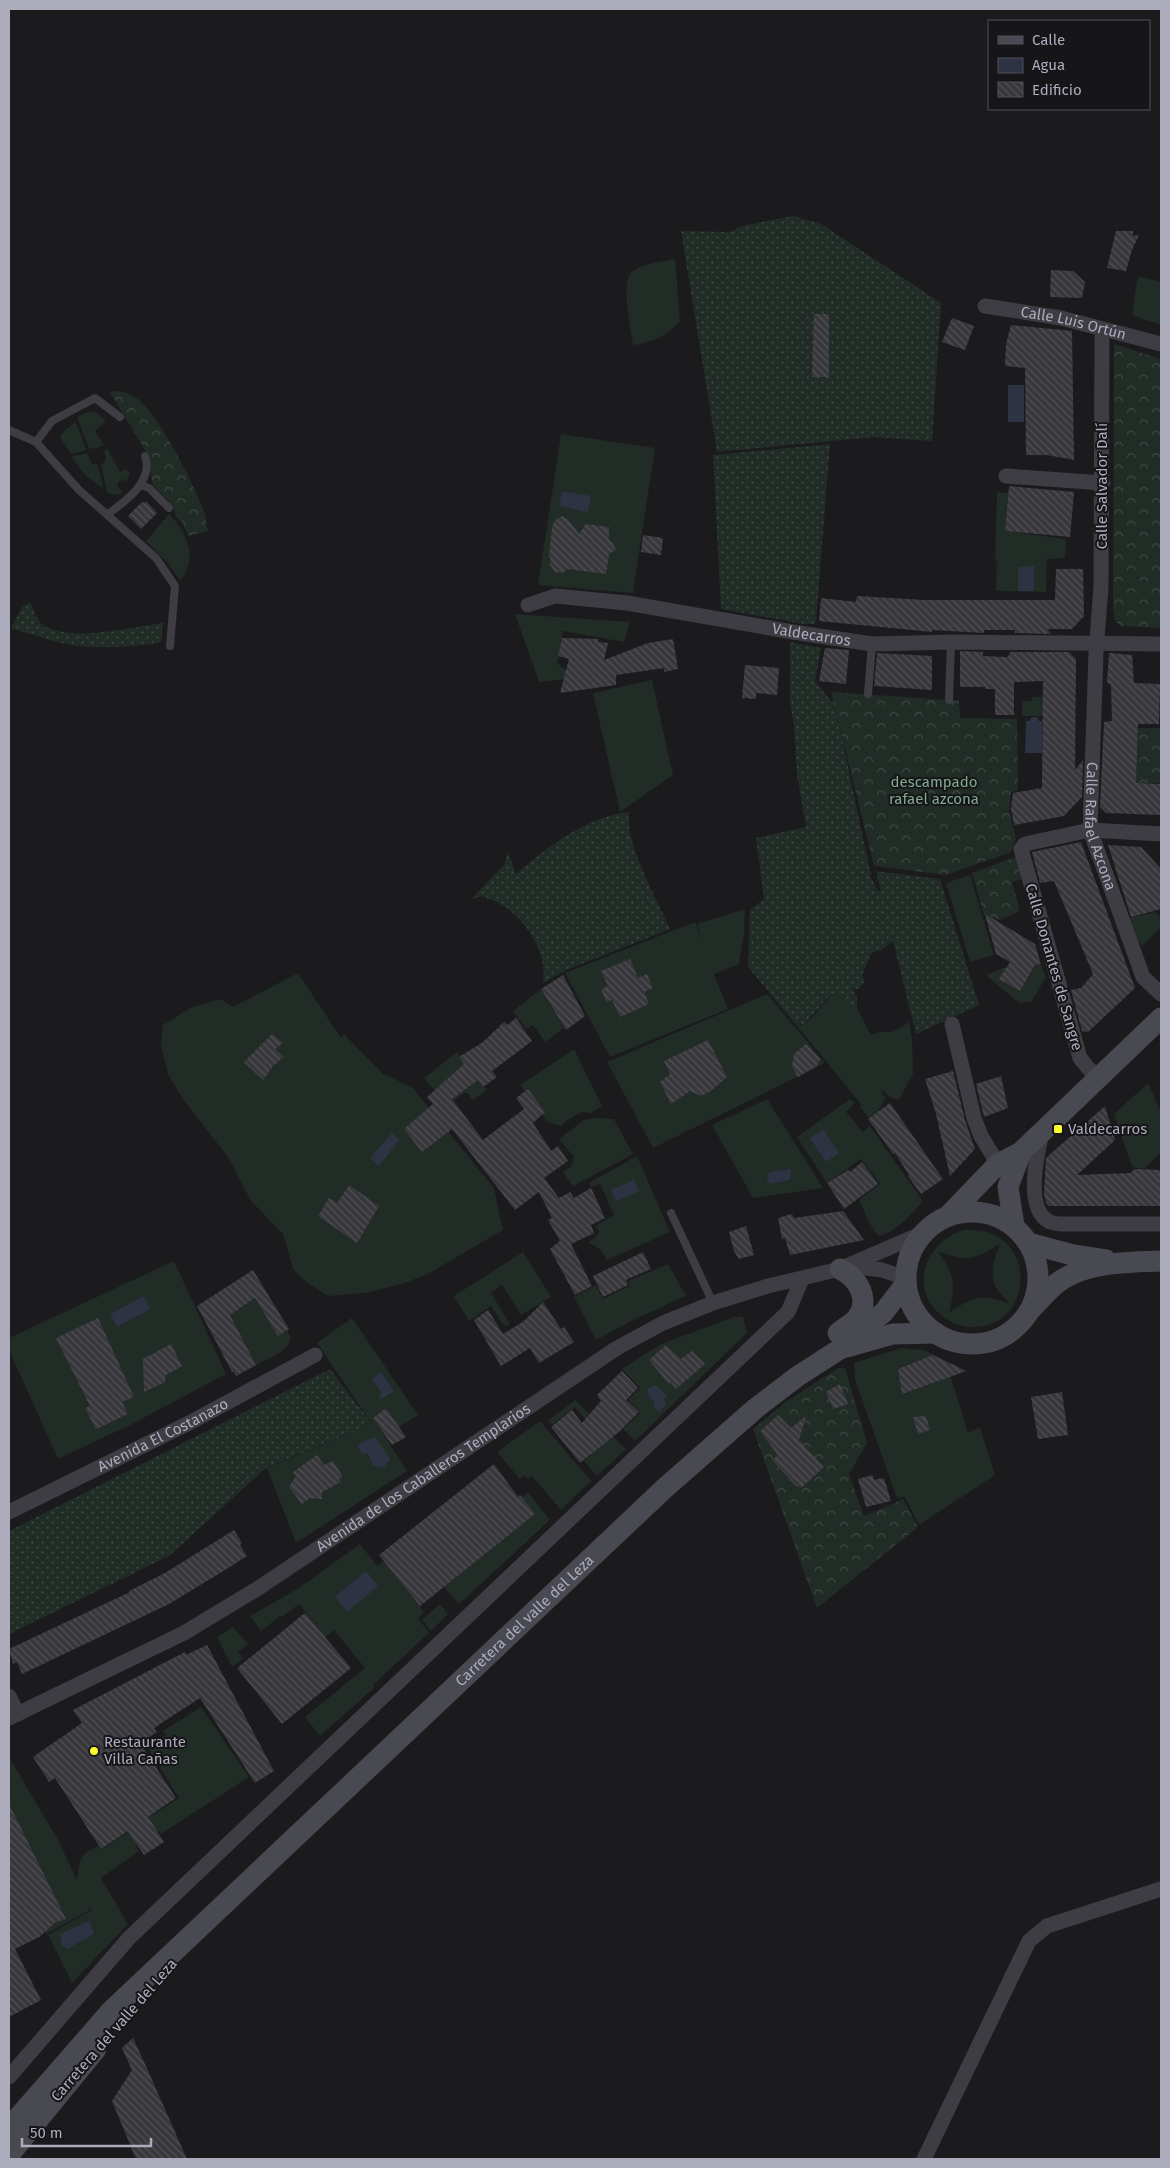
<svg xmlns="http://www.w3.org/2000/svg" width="1170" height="2168" viewBox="0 0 1170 2168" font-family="'Fira Sans',sans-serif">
<defs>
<pattern id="grass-dots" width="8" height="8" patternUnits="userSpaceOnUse" patternTransform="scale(1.25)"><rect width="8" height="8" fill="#212c26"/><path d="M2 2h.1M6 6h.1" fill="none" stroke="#3f4844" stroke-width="1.8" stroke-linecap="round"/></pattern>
<pattern id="forest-crowns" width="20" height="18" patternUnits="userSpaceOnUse" patternTransform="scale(1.25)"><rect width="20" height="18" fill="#212c26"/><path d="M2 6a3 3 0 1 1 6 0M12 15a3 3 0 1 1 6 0" fill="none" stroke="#3f4844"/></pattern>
<pattern id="building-back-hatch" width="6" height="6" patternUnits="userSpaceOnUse" patternTransform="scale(1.25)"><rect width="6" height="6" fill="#38373c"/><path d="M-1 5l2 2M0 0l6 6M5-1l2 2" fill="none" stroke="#525156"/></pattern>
</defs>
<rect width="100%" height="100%" fill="#1b1a1d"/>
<path fill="url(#grass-dots)" d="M793,216L821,224L941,303L932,441L873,437L717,452L681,231L730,232L742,226Z
M830,444L816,621L814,624H803L721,609L713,455Z
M30,602C33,608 37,621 43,625C69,643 132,627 163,623L161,642C141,647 92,649 71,645C51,641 31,634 11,628L22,607Z
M790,642L821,648L815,681L835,706L871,875L870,876L878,891H881L876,871L940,879L979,1005L916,1034L893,941L880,951L872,952L862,975L865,981L857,990L851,987L857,996V1008L854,1009L829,996L805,1024L797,1026L748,967L750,910L764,899L756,838L806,827L797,774L794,725L790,704Z
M629,812C625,845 656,897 670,929L564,971L543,983C548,954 527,920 502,905C496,901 488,899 481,896L470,900L504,865L508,852L516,874C549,846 584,818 629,812Z
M330,1369L372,1424L266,1468L169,1556L9,1634V1531Z"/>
<path fill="url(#forest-crowns)" d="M1114,344L1161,359V628L1120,626L1115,620L1113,609Z
M119,391C126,392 133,395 139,400C159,416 194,484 203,509C206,516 206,524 208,531L188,536L182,522L175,515C175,503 161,495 154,486C150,481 151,462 146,452L110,392Z
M831,692L949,700L959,701L960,718L1017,719L1018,790L1011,792L1009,811L1016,839L1011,852L946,875L874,866Z
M1138,728H1161V783H1136Z
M1019,856L1025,878L1012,882L1020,911L1000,920L984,915L972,873Z
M838,1368H845L867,1443L849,1474L864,1516L903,1499L918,1527L817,1608L753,1429L787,1401Z"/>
<path fill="#212c26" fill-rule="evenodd" d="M675,259L680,321C664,337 655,342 633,345C631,330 621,283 631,273C641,263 662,262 675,259Z
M1138,276L1161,282V325L1134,316L1132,313Z
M91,411L96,412L106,421L95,431L104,445C101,447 92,450 89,448L77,417Z
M75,422L80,432L86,450L71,454L60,437L64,431Z
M561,434L655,448L633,593L538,585Z
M107,448L120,472L126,469L130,474L126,482L121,479L117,485L123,493L114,495L107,492L101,465L106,459L104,451Z
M87,453L92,464L98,465L103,488L86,476L71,457Z
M997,492L1008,493L1005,531L1066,539L1065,558L1047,559L1046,592L996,591L997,561H995Z
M169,514C181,526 195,549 188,566C187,571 183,576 181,581L167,562L146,541Z
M515,614L630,622L624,642L563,631L557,663L576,678L539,682Z
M652,680L673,775L620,812L593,693Z
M1032,697H1044L1043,716H1022V701H1032Z
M970,875L994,955L970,962L946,883Z
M745,909L744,934L739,964L714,974L728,1009L610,1057L565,973L695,922L703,943L697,924Z
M1155,912L1161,918V927L1142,946L1132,931L1128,918Z
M1041,964L1046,977L1031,1002L1019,1003L986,975L1008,966L1000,979L1020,991L1035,965Z
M298,973L341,1038L344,1034L383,1074L412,1087L494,1188L503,1230L428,1274L402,1284L365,1293L328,1296L306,1282L293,1269L283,1234L251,1201L228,1157L182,1098L168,1074L161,1045L163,1025L190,1008L220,999L233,1007Z
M541,989L564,1028L545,1042L533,1025L526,1029L513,1011Z
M836,993L854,1008H857L871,1035L879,1032H892L909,1022L912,1038L913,1074L899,1100L890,1097L883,1090L881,1093L886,1098L878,1111L869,1118L860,1107L861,1104L797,1026C814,1026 821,999 836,993Z
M767,994L825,1063L653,1148L607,1062Z
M574,1049L602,1106L591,1113L582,1112L566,1121L561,1126L547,1122L520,1085Z
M457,1052L487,1090L473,1100L466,1092L454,1101L442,1084L434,1090L424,1078Z
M1148,1083L1159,1108L1161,1107V1153L1144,1169L1132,1167L1114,1114Z
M767,1099L823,1188L753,1198L712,1125Z
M850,1099L855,1103L846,1112L863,1132L870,1126L923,1201C911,1214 897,1232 879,1236C868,1225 866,1213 859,1200L880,1184L861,1159L827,1183L797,1137Z
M594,1118L614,1119L633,1154L573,1186L563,1172L571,1166L574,1157L559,1139L584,1120Z
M637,1156L670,1232L607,1260L601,1250L588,1242L595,1238L599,1232L595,1226L614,1215L600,1184L591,1187L589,1183Z
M964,1230C1038,1223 1038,1329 972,1327C956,1327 943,1319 933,1307C910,1277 932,1239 964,1230ZM1000,1244C994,1258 989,1273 996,1288C1000,1294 1006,1298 1009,1304C984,1293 971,1297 949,1313C956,1286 955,1275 938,1252C972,1261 970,1261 1000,1244Z
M523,1252L551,1297L521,1315L502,1285L491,1293L510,1324L505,1327L491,1306L469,1321L454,1296Z
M174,1261L226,1374L132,1424L58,1459L9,1350V1338Z
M668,1264L686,1296L633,1320L596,1340L574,1297L596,1285L603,1299L629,1286L628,1281Z
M255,1298L271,1324L281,1317L291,1338C288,1353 268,1358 256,1365L230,1315Z
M734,1317H743L747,1333L635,1441L623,1429L640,1413L628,1400L640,1388L622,1369L661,1344Z
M352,1318L418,1415L399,1427L386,1408L373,1418L407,1471L296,1543L267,1468L372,1424L317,1343Z
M901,1348L924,1350L966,1371L951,1377L968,1433L980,1427L995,1475L919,1525L905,1497L897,1498L855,1380L854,1363Z
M575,1400L626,1449L597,1476L584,1461L604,1443L575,1407L552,1425L548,1421Z
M540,1421L591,1481L561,1510L532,1476L528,1479L525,1475L520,1479L497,1452Z
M528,1492L550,1520L459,1604L444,1587L471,1565L458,1549Z
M360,1544L377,1566L384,1561L420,1606L424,1612L418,1618L429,1633L373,1685L375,1687L320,1736L305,1717L365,1668L334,1630L325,1637L299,1604L282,1617L280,1616L261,1631L250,1616L299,1588Z
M440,1604L448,1614L431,1631L422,1620Z
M233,1627L248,1644L238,1652L243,1658L232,1667L217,1637Z
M201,1707L249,1777L161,1834L159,1831L156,1833L146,1819L179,1798L147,1747L166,1735L163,1731Z
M9,1757L58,1840L77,1880C80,1861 78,1855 98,1846L101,1850L133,1829L141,1842L136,1846L139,1851L101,1878L128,1924L72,1983L48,1935L92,1910L88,1905L90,1910L46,1934L9,1862Z"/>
<path fill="#2e3343" d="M1008,385H1024V422H1008Z
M562,491L591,496L588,512L559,506Z
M1034,566V591H1018V567Z
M1032,717H1037L1039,721H1042V753H1025L1026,721H1029Z
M823,1129L839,1153L826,1162L810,1138Z
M392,1133L399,1140L379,1166L370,1158Z
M791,1169L790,1180L770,1184L767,1180L769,1172Z
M634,1180L639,1191L616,1201L611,1190Z
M144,1296L150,1309L117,1327L110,1314Z
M381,1372L394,1391L381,1399L379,1396L382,1393L372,1379Z
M656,1385L667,1396L663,1400L667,1404L659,1412L653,1405L655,1401L651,1399L647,1393L648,1389Z
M376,1438L390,1459L385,1466L379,1468L373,1465L368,1453L363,1455L357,1446L366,1440Z
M366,1571L378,1586L347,1612L335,1597Z
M89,1921L94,1934L67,1949L62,1945L60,1934Z"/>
<path fill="url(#building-back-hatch)" d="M1116,231H1133V236L1139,235L1132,250L1126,271L1107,268Z
M1051,270L1073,271L1085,282L1082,298L1050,297Z
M814,314H829V377H812Z
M952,318L974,326L965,350L942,342Z
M1011,325L1072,331L1074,460L1047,455H1026L1025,368L1005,366L1006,344Z
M1009,486L1074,492L1070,537L1005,531Z
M146,501L157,513L141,529L128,516L142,502L144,503Z
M562,516L568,519L579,534L586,524L609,527V540L613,543L616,550L609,554L606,574L567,569L563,573L555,572L550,565L551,560L549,556L552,528L555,520Z
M643,535L663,538L661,555L641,552Z
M1056,569H1083L1084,616L1072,629H1047L1051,634L1015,633V630H984V633L932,630V632L819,621L821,598L856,602L857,596L925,600H1055Z
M562,638L599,639L598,642L608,643L604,660L648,643L673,639L678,669L664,672V668L616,675V685L560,693L569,659L558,656Z
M825,648L849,650L846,684L819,681Z
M960,651L983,652V656L1008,657L1010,652H1069L1076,659L1075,770L1083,760L1082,797L1064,816L1014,825L1011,809L1013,793L1042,788L1043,681L1014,682V715H995V689H985V687H960Z
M877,653L932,656V690L874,686Z
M1109,653L1132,655L1134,683L1160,684L1159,724H1138L1136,783L1161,784V815L1106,813L1100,807L1104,722L1112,721L1111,684L1107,683Z
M745,665L779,668L777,695L756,693V699L742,698Z
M1081,842L1135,988L1088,1032L1082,1031L1071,990L1081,988L1093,974L1054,881L1040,883L1032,852Z
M1108,845L1141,847L1161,869V909L1131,917Z
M985,914L1035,944L1041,964L1035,965L1020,991L999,979L1010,962L996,954Z
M630,959L638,978L647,974L653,988L644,992L649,1004L620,1017L612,1000L606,1002L601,989L608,986L601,971Z
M563,975L585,1016L566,1030L541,989Z
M516,1018L532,1041L492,1071L497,1077L483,1087L478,1080L452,1099L483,1140L524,1109L516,1098L528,1089L545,1112L533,1123L551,1151L558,1146L568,1161L544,1178L559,1198L570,1192L574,1198L591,1188L605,1218L591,1225L594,1233L571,1244L592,1286L575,1295L550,1249L560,1241L548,1220L552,1218L539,1192L515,1210L452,1129L422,1152L404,1129L433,1104L427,1097L464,1064L459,1057L483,1042L504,1022L507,1025Z
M272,1034L283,1043L275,1049L284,1057L273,1066L263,1080L244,1062Z
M708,1040L727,1077L711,1091L701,1096L690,1091L671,1104L660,1082L670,1074L664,1061Z
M806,1044L820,1059L817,1066L798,1077L792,1066L794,1054Z
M953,1071L965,1120L975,1149L950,1176L936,1114L925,1079Z
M1001,1076L1008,1108L984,1117L976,1084Z
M890,1103L943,1179L921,1194L908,1176L909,1175L895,1153L893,1154L868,1119Z
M1105,1106L1115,1140L1077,1175L1130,1173L1135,1169L1161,1170V1206H1049L1046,1203L1044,1193L1046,1158Z
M862,1162L878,1184L844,1209L827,1183L848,1170L850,1172Z
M349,1185L379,1206L357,1243L318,1216L329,1198L337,1203Z
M843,1211L864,1240L790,1255L785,1238L782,1239L778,1218L792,1214L794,1218Z
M746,1226L754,1255L739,1259L734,1251L729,1232Z
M643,1252L651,1269L626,1280L628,1285L603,1297L593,1276Z
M253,1270L289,1329L278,1336L255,1298L230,1315L256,1365L236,1376L234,1372H232L197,1306Z
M543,1302L561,1329L564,1327L574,1342L539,1363L530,1348L501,1366L474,1320L488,1310L503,1334L524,1321Z
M98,1318L134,1397L122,1402L128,1414L96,1429L85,1408L90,1406L56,1338Z
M171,1344L182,1366L166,1375L165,1382L144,1392L143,1359Z
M666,1345L681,1359L692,1351L705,1364L676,1389L670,1382L669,1384L649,1360Z
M933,1355L966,1371L902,1394L898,1369Z
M622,1371L638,1388L626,1400L639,1412L619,1432L580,1463L551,1427L572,1410L582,1423L601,1401L597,1395Z
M840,1384L848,1404L833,1409L826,1392Z
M1062,1392L1068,1435L1038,1439L1031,1397Z
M386,1408L406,1437L392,1445L373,1418Z
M778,1415L791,1428L806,1416L799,1440L824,1467L802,1487L796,1486L772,1460L778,1455L760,1431Z
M926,1416L930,1430L918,1434L913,1417Z
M317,1455L324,1465L333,1461L343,1477L339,1479L341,1482L322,1492V1499L310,1498L302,1504L289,1487L296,1476L293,1472Z
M494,1464L518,1497L520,1495L535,1514L420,1606L379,1555Z
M873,1475L874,1480L884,1478L891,1501L866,1507L858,1479Z
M234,1530L242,1543L240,1545L247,1556L225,1570L169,1604L22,1674L17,1662L13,1664L9,1649L130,1592L129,1591L165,1573Z
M305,1613L351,1668L282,1724L237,1668Z
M207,1645L274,1771L255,1783L200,1698L154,1728L157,1732L140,1743L176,1798L148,1817L164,1842L144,1855L128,1831L101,1849L55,1778L49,1782L33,1757L82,1723L73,1710L185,1652L186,1655Z
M9,1804L66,1919L56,1922L39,1937L15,1949L41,2000L9,2017Z
M133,2038L145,2064L187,2159H136L112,2101L132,2070L122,2048Z"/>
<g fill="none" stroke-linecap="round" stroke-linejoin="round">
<path stroke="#3e3d44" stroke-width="8" d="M9,430L36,442L79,490L156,558L175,586L170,646
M36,442L52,421L95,398L120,417
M140,485L149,488L169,508
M108,514C126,501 154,481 145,456
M868,694L872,644
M949,700L951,642
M671,1213L713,1303"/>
<g stroke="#3e3d44" stroke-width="15">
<path id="s1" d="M985,306L1061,318L1161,344"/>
<path id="s2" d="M1102,329L1101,586L1096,652L1090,830L1143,977L1161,994"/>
<path d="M1006,476L1103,483"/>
<path id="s3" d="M528,605L555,596L627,603L793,632L872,644L951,642L1161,644"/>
<path d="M952,1024L974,1118L981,1136L998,1164"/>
<path d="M1098,1080L1080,1058L1021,849L1025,844L1090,830L1161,834"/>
<path d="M1042,1133C1037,1154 1024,1210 1050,1222C1053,1223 1058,1224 1061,1224H1161"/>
<path d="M851,1266L882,1270L906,1278"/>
<path id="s4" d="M9,1512L191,1422L315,1355"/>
<path d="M9,1696L18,1714"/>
<path id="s5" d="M9,1718L184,1633L257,1589L617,1348L663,1323L713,1303L768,1286L840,1269L923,1233"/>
<path d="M9,2077L129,1938L788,1312L802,1279"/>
<path d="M924,2159L1029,1941L1047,1926L1161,1889"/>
</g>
<g stroke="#494952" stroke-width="21">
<circle cx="972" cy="1278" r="66"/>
<path d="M949,1215L998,1164L1021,1152L1161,1018"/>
<path d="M1014,1226L1008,1187L1021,1152"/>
<path d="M1028,1243L1073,1255L1106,1260"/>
<path d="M1031,1309C1039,1301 1047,1292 1056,1284C1083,1262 1127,1262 1161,1261"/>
<path d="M838,1333C844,1328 852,1324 857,1318C871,1299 858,1278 840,1269"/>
<path d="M847,1347L893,1334L936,1333"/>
<path id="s6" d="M9,2128L111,2011L666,1487L756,1408L798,1376L840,1349L884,1312L906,1283"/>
<path d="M9,2155L96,2049"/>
</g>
</g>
<g fill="#fff930" stroke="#161518" stroke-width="2">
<rect x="1053" y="1124" width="10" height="10" rx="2.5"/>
<circle cx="94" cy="1751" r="5"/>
</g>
<g text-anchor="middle" stroke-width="4" stroke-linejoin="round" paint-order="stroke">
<g font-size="15" fill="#acacbd" stroke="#161518">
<text dy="5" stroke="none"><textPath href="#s1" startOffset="90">Calle Luis Ortún</textPath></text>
<text transform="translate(1102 486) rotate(-90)" y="5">Calle Salvador Dalí</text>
<text dy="5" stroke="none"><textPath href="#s3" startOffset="288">Valdecarros</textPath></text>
<text dy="5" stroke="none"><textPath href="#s2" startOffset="499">Calle Rafael Azcona</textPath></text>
<text transform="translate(1054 967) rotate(74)" y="5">Calle Donantes de Sangre</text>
<text dy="5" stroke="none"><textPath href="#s4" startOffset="172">Avenida El Costanazo</textPath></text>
<text dy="5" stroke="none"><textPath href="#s5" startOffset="480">Avenida de los Caballeros Templarios</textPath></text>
<text dy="5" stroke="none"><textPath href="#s6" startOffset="724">Carretera del valle del Leza</textPath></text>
<text transform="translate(114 2030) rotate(-49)" y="5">Carretera del valle del Leza</text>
</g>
<g font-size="15" fill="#81aa90" stroke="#161518">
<text x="934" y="787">descampado<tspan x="934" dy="17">rafael azcona</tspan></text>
</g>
<g font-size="15" fill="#acacbd" stroke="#161518" text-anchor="start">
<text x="1068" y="1134">Valdecarros</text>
<text x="104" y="1747">Restaurante<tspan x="104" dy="17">Villa Cañas</tspan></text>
</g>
</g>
<rect width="1170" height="2168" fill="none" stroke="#acacbd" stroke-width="20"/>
<rect x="988" y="20" width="162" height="90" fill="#161518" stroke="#52515a"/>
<rect x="998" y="36" width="25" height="8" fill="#494952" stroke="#52515a"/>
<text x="1032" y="45" font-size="15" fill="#acacbd">Calle</text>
<rect x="998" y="58" width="25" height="15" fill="#2e3343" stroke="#52515a"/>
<text x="1032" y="70" font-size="15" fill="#acacbd">Agua</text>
<rect x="998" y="82" width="25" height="15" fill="url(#building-back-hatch)" stroke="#52515a"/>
<text x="1032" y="95" font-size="15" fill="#acacbd">Edificio</text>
<path d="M22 2138v8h129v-8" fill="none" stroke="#acacbd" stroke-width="2.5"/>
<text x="30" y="2138" font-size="15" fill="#acacbd" stroke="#161518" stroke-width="4" paint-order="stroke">50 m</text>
</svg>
